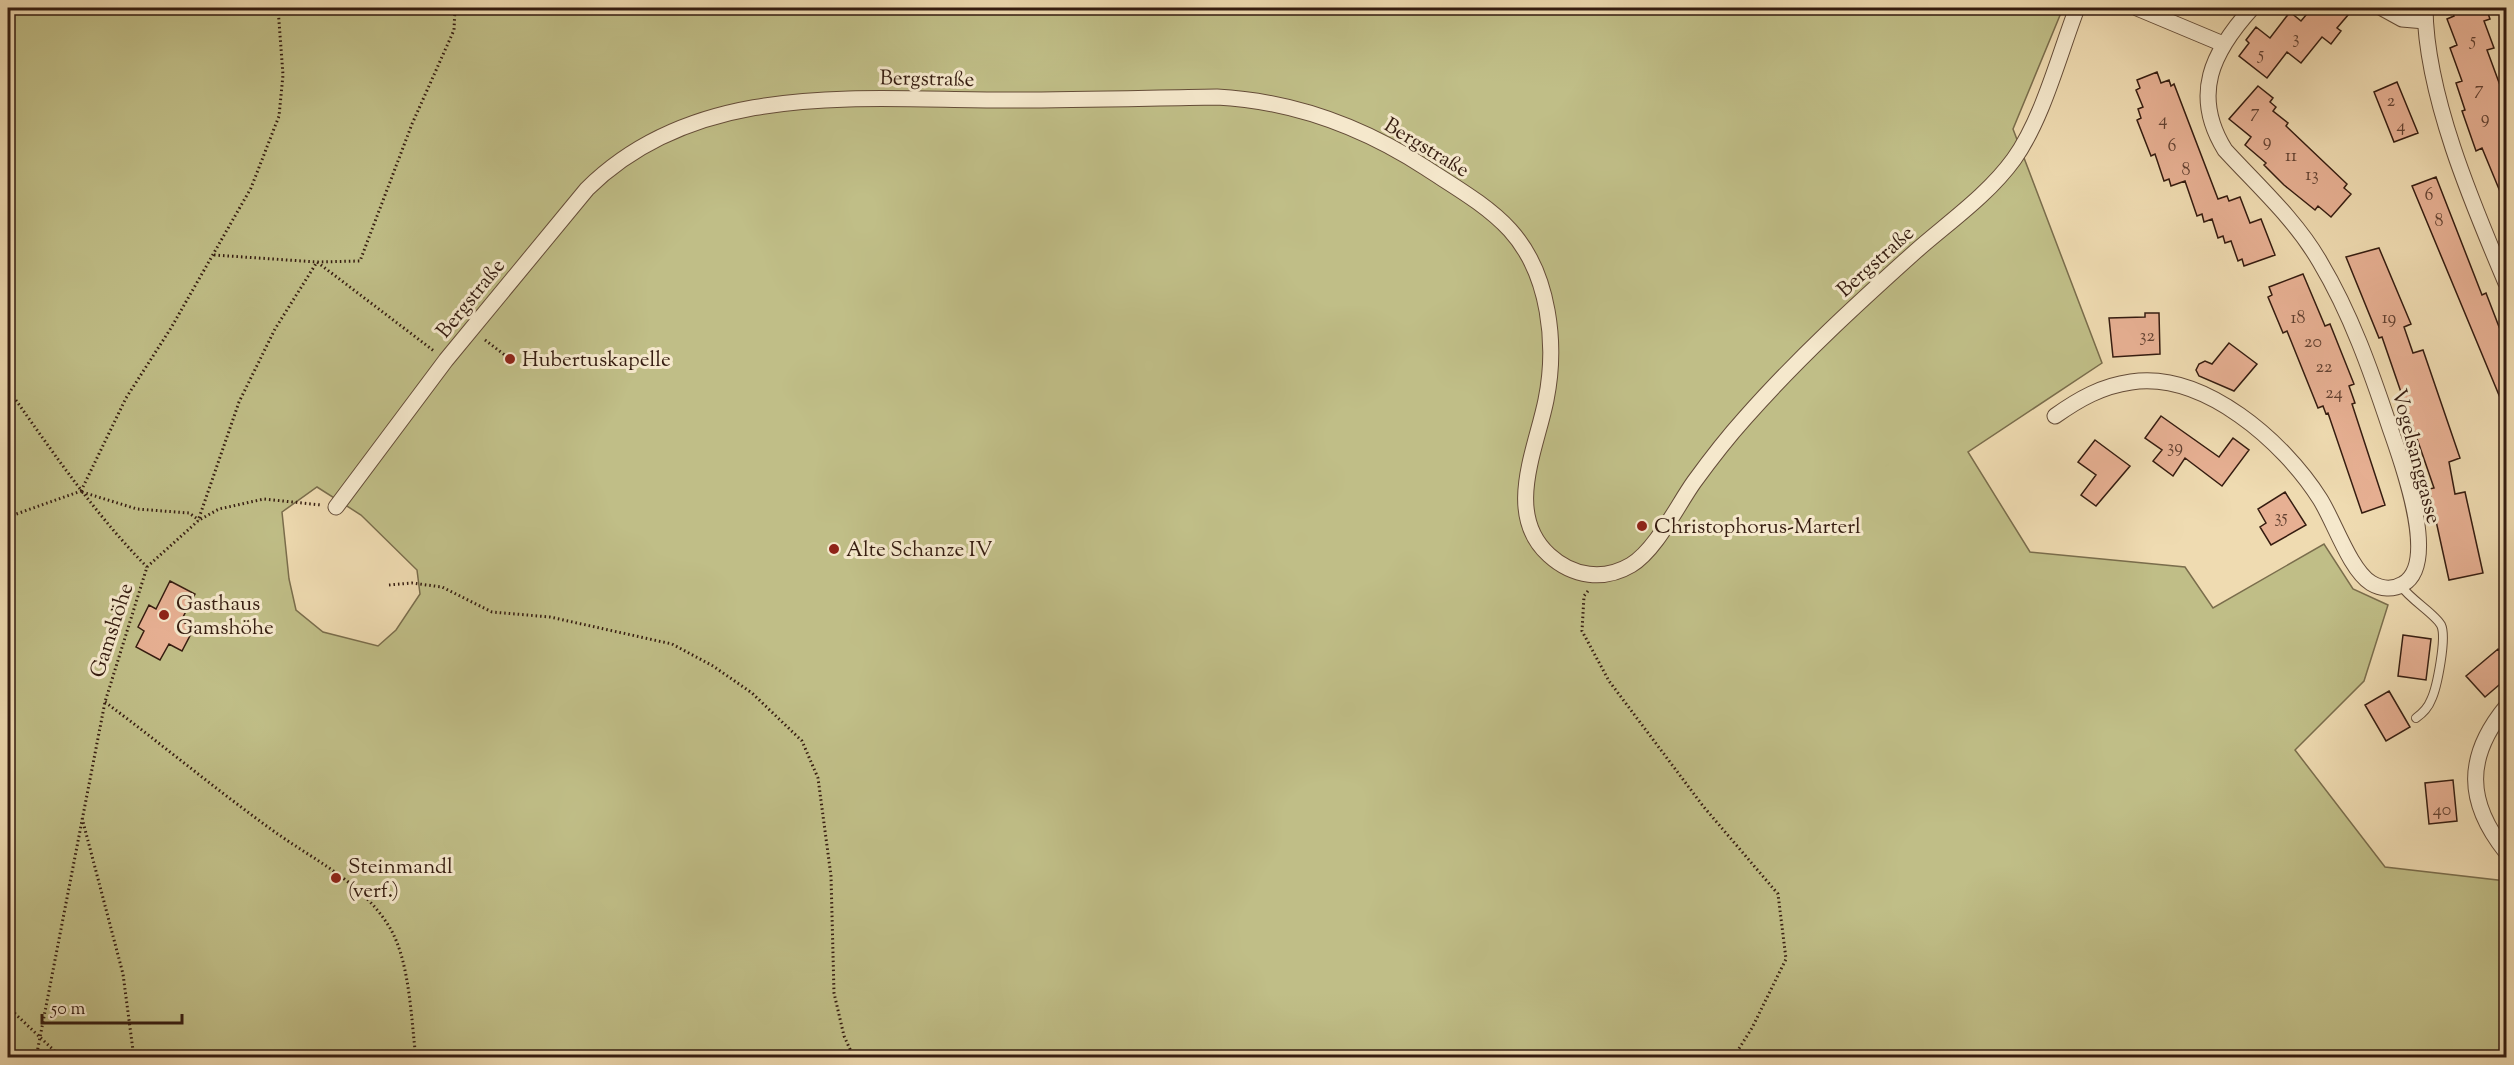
<svg xmlns="http://www.w3.org/2000/svg" width="2514" height="1065" viewBox="0 0 2514 1065" font-family="'Sorts Mill Goudy',serif">
<rect width="100%" height="100%" fill="#efdbb1"/>
<filter id="stains"><feTurbulence type="fractalNoise" baseFrequency=".00333" numOctaves="4"/><feColorMatrix values="0 0 0 0 .2 0 0 0 0 .09 0 0 0 0 .02 0 0 0 .5 -.17"/></filter>
<radialGradient id="worn" r=".72"><stop offset=".6" stop-color="#630" stop-opacity="0"/><stop offset="1" stop-color="#630" stop-opacity=".3"/></radialGradient>
<path fill="#c0be87" stroke="#7a6d4c" stroke-width="1.5" fill-rule="evenodd" d="M8,8H2063L2013,129L2102,363L1968,452L2030,552L2185,567L2213,608L2324,544L2353,589L2388,605L2364,681L2295,750L2385,867L2506,881V1057H8ZM317,487L361,515L417,570L420,594L396,630L378,646L323,632L296,610L289,579L282,512Z"/>
<path fill="#e7b093" stroke="#351c10" stroke-width="1.5" d="M2312,8H2339L2348,15L2337,28L2341,31L2331,44L2322,37L2301,63L2287,52L2267,78L2239,56L2249,43L2246,40L2256,27L2270,38L2290,12L2301,21Z
M2451,8H2486L2490,19L2484,21L2494,48L2487,50L2504,96L2501,97L2506,113V206L2482,148L2476,151L2462,111L2465,110L2456,83L2462,81L2450,48L2457,45L2447,19L2454,16Z
M2157,72L2161,83L2169,80L2171,86L2174,84L2218,199L2227,196L2229,201L2240,197L2250,223L2261,219L2275,255L2244,266L2242,259L2238,261L2231,241L2225,243L2223,236L2218,238L2212,219L2204,222L2202,214L2197,216L2185,181L2171,186L2169,179L2164,181L2155,154L2151,156L2137,120L2141,118L2138,109L2143,107L2136,90L2140,88L2137,80Z
M2397,82L2418,133L2394,142L2374,92Z
M2258,86L2273,98L2270,102L2276,107L2273,111L2288,123L2286,126L2347,184L2344,188L2351,194L2331,217L2318,206L2315,210L2284,185L2264,165L2266,163L2245,145L2251,137L2229,119Z
M2436,177L2482,295L2486,293L2506,345V412L2412,186Z
M2379,248L2411,324L2404,327L2413,353L2423,350L2460,458L2449,462L2455,494L2465,492L2483,573L2449,580L2429,489L2434,488L2382,337L2379,338L2346,257Z
M2303,274L2325,326L2330,324L2354,384L2349,386L2355,403L2352,404L2385,505L2362,513L2328,413L2326,414L2323,406L2318,408L2287,331L2283,333L2268,297L2272,295L2269,287Z
M2145,313H2159L2160,354L2113,357L2109,318L2145,317Z
M2229,343L2257,364L2234,391L2199,376L2196,370L2199,364L2205,361L2212,364Z
M2161,416L2219,457L2233,438L2249,450L2222,486L2185,458L2173,476L2153,461L2162,450L2145,438Z
M2095,440L2130,466L2096,506L2081,495L2096,475L2078,462Z
M2285,492L2306,525L2271,545L2260,527L2266,523L2258,509Z
M170,581L195,594L181,621L194,628L182,651L169,644L160,660L136,647L144,631L138,627L149,605L156,609Z
M2403,635L2431,639L2426,680L2398,676Z
M2498,649L2506,659V679L2485,697L2466,676Z
M2389,691L2410,727L2386,741L2365,705Z
M2453,780L2457,821L2429,824L2425,783Z"/>
<g fill="none" stroke-linecap="round" stroke-linejoin="round">
<defs>
<path id="lane" d="M2401,586C2411,600 2435,614 2441,625C2447,637 2437,688 2431,700C2428,708 2423,713 2416,718"/>
<path id="street" d="M2137,8L2223,44
M2382,8L2402,19L2425,21
M2425,8C2426,95 2472,203 2506,283
M2055,416C2079,399 2102,386 2131,382C2204,371 2284,442 2320,499C2334,521 2350,570 2371,583C2381,589 2393,590 2403,584C2440,563 2401,460 2390,428C2371,371 2351,314 2320,262C2296,220 2258,186 2225,150C2191,95 2212,52 2252,8
M336,507L446,360L587,189C700,77 868,101 1013,100C1081,100 1149,98 1217,97C1292,101 1363,127 1426,168C1455,187 1487,205 1510,230C1550,274 1557,345 1546,400C1536,450 1504,514 1549,555C1573,577 1604,581 1631,565C1656,550 1677,506 1694,482C1710,460 1727,438 1745,418C1798,358 1857,304 1916,251C1949,222 1988,195 2014,159C2043,118 2059,55 2077,8
M2506,707C2465,757 2466,802 2506,852"/>
</defs>
<use href="#lane" stroke="#644c38" stroke-width="10"/>
<use href="#street" stroke="#644c38" stroke-width="17"/>
<path stroke="#351c10" stroke-width="3" stroke-dasharray="1.5 3" stroke-linecap="butt" d="M214,255L317,262L434,351
M485,340L510,359
M8,389C52,451 94,513 147,567
M81,491L126,398L171,328L251,188L279,116L283,75L278,8
M82,492L137,509L189,513L199,520
M8,517L81,491
M199,518L239,402L275,329L317,262L360,261L412,124L454,30L455,8
M389,585L412,583L442,587L492,612L550,617L672,644L713,666L752,693L802,741L818,778L831,876L834,993L844,1036L854,1058
M1588,591L1584,596L1582,631L1609,681L1703,806L1778,894L1786,959L1752,1028L1733,1058
M105,702C160,743 213,787 268,827C311,859 362,881 390,928C410,962 411,1019 416,1058
M82,818L123,974L134,1058
M8,1007L62,1058
M36,1058L105,702L147,567L199,520L219,509L264,499L321,505"/>
<use href="#lane" stroke="#f5e8cc" stroke-width="8"/>
<use href="#street" stroke="#f5e8cc" stroke-width="15"/>
</g>
<g fill="#8f2418" stroke="#f5e8cc" stroke-width="2">
<circle cx="510" cy="359" r="6"/>
<circle cx="1642" cy="526" r="6"/>
<circle cx="834" cy="549" r="6"/>
<circle cx="164" cy="615" r="6"/>
<circle cx="336" cy="878" r="6"/>
</g>
<g text-anchor="middle" stroke-width="6" stroke-linejoin="round" paint-order="stroke">
<g font-size="18" fill="#624131">
<text x="2296" y="43">3</text>
<text x="2473" y="45">5</text>
<text x="2261" y="59">5</text>
<text x="2479" y="94">7</text>
<text x="2391" y="106">2</text>
<text x="2255" y="117">7</text>
<text x="2485" y="123">9</text>
<text x="2163" y="125">4</text>
<text x="2401" y="131">4</text>
<text x="2267" y="146">9</text>
<text x="2172" y="151">6</text>
<text x="2291" y="161">11</text>
<text x="2186" y="175">8</text>
<text x="2312" y="180">13</text>
<text x="2429" y="200">6</text>
<text x="2439" y="226">8</text>
<text x="2298" y="323">18</text>
<text x="2389" y="323">19</text>
<text x="2147" y="341">32</text>
<text x="2313" y="347">20</text>
<text x="2324" y="372">22</text>
<text x="2334" y="398">24</text>
<text x="2175" y="452">39</text>
<text x="2281" y="522">35</text>
<text x="2442" y="815">40</text>
</g>
<g font-size="21" fill="#351c10" stroke="#f5e8cc">
<text transform="translate(927 78) rotate(1)" y="7">Bergstraße</text>
<text transform="translate(1427 147) rotate(31)" y="7">Bergstraße</text>
<text transform="translate(1875 261) rotate(-42)" y="7">Bergstraße</text>
<text transform="translate(470 298) rotate(-51)" y="7">Bergstraße</text>
<text transform="translate(2417 456) rotate(75)" y="7">Vogelsanggasse</text>
<text transform="translate(111 630) rotate(-72)" y="7">Gamshöhe</text>
</g>
<g font-size="21" fill="#351c10" stroke="#f5e8cc" text-anchor="start">
<text x="522" y="366">Hubertuskapelle</text>
<text x="1654" y="533">Christophorus-Marterl</text>
<text x="846" y="556">Alte Schanze IV</text>
<text x="176" y="610">Gasthaus<tspan x="176" dy="24">Gamshöhe</tspan></text>
<text x="348" y="873">Steinmandl<tspan x="348" dy="24">(verf.)</tspan></text>
</g>
</g>
<rect width="2514" height="1065" fill="none" stroke="#efdbb1" stroke-width="30"/>
<rect x="9" y="9" width="2496" height="1047" fill="none" stroke="#351c10" stroke-width="3"/>
<rect x="15" y="15" width="2484" height="1035" fill="none" stroke="#351c10" stroke-width="1.5"/>
<path d="M42 1014v9h140v-9" fill="none" stroke="#351c10" stroke-width="3"/>
<text x="51" y="1014" font-size="18" fill="#351c10" stroke="#f5e8cc" stroke-width="4.5" paint-order="stroke">50 m</text>
<rect width="100%" height="100%" filter="url(#stains)"/>
<rect width="100%" height="100%" fill="url(#worn)"/>
</svg>
